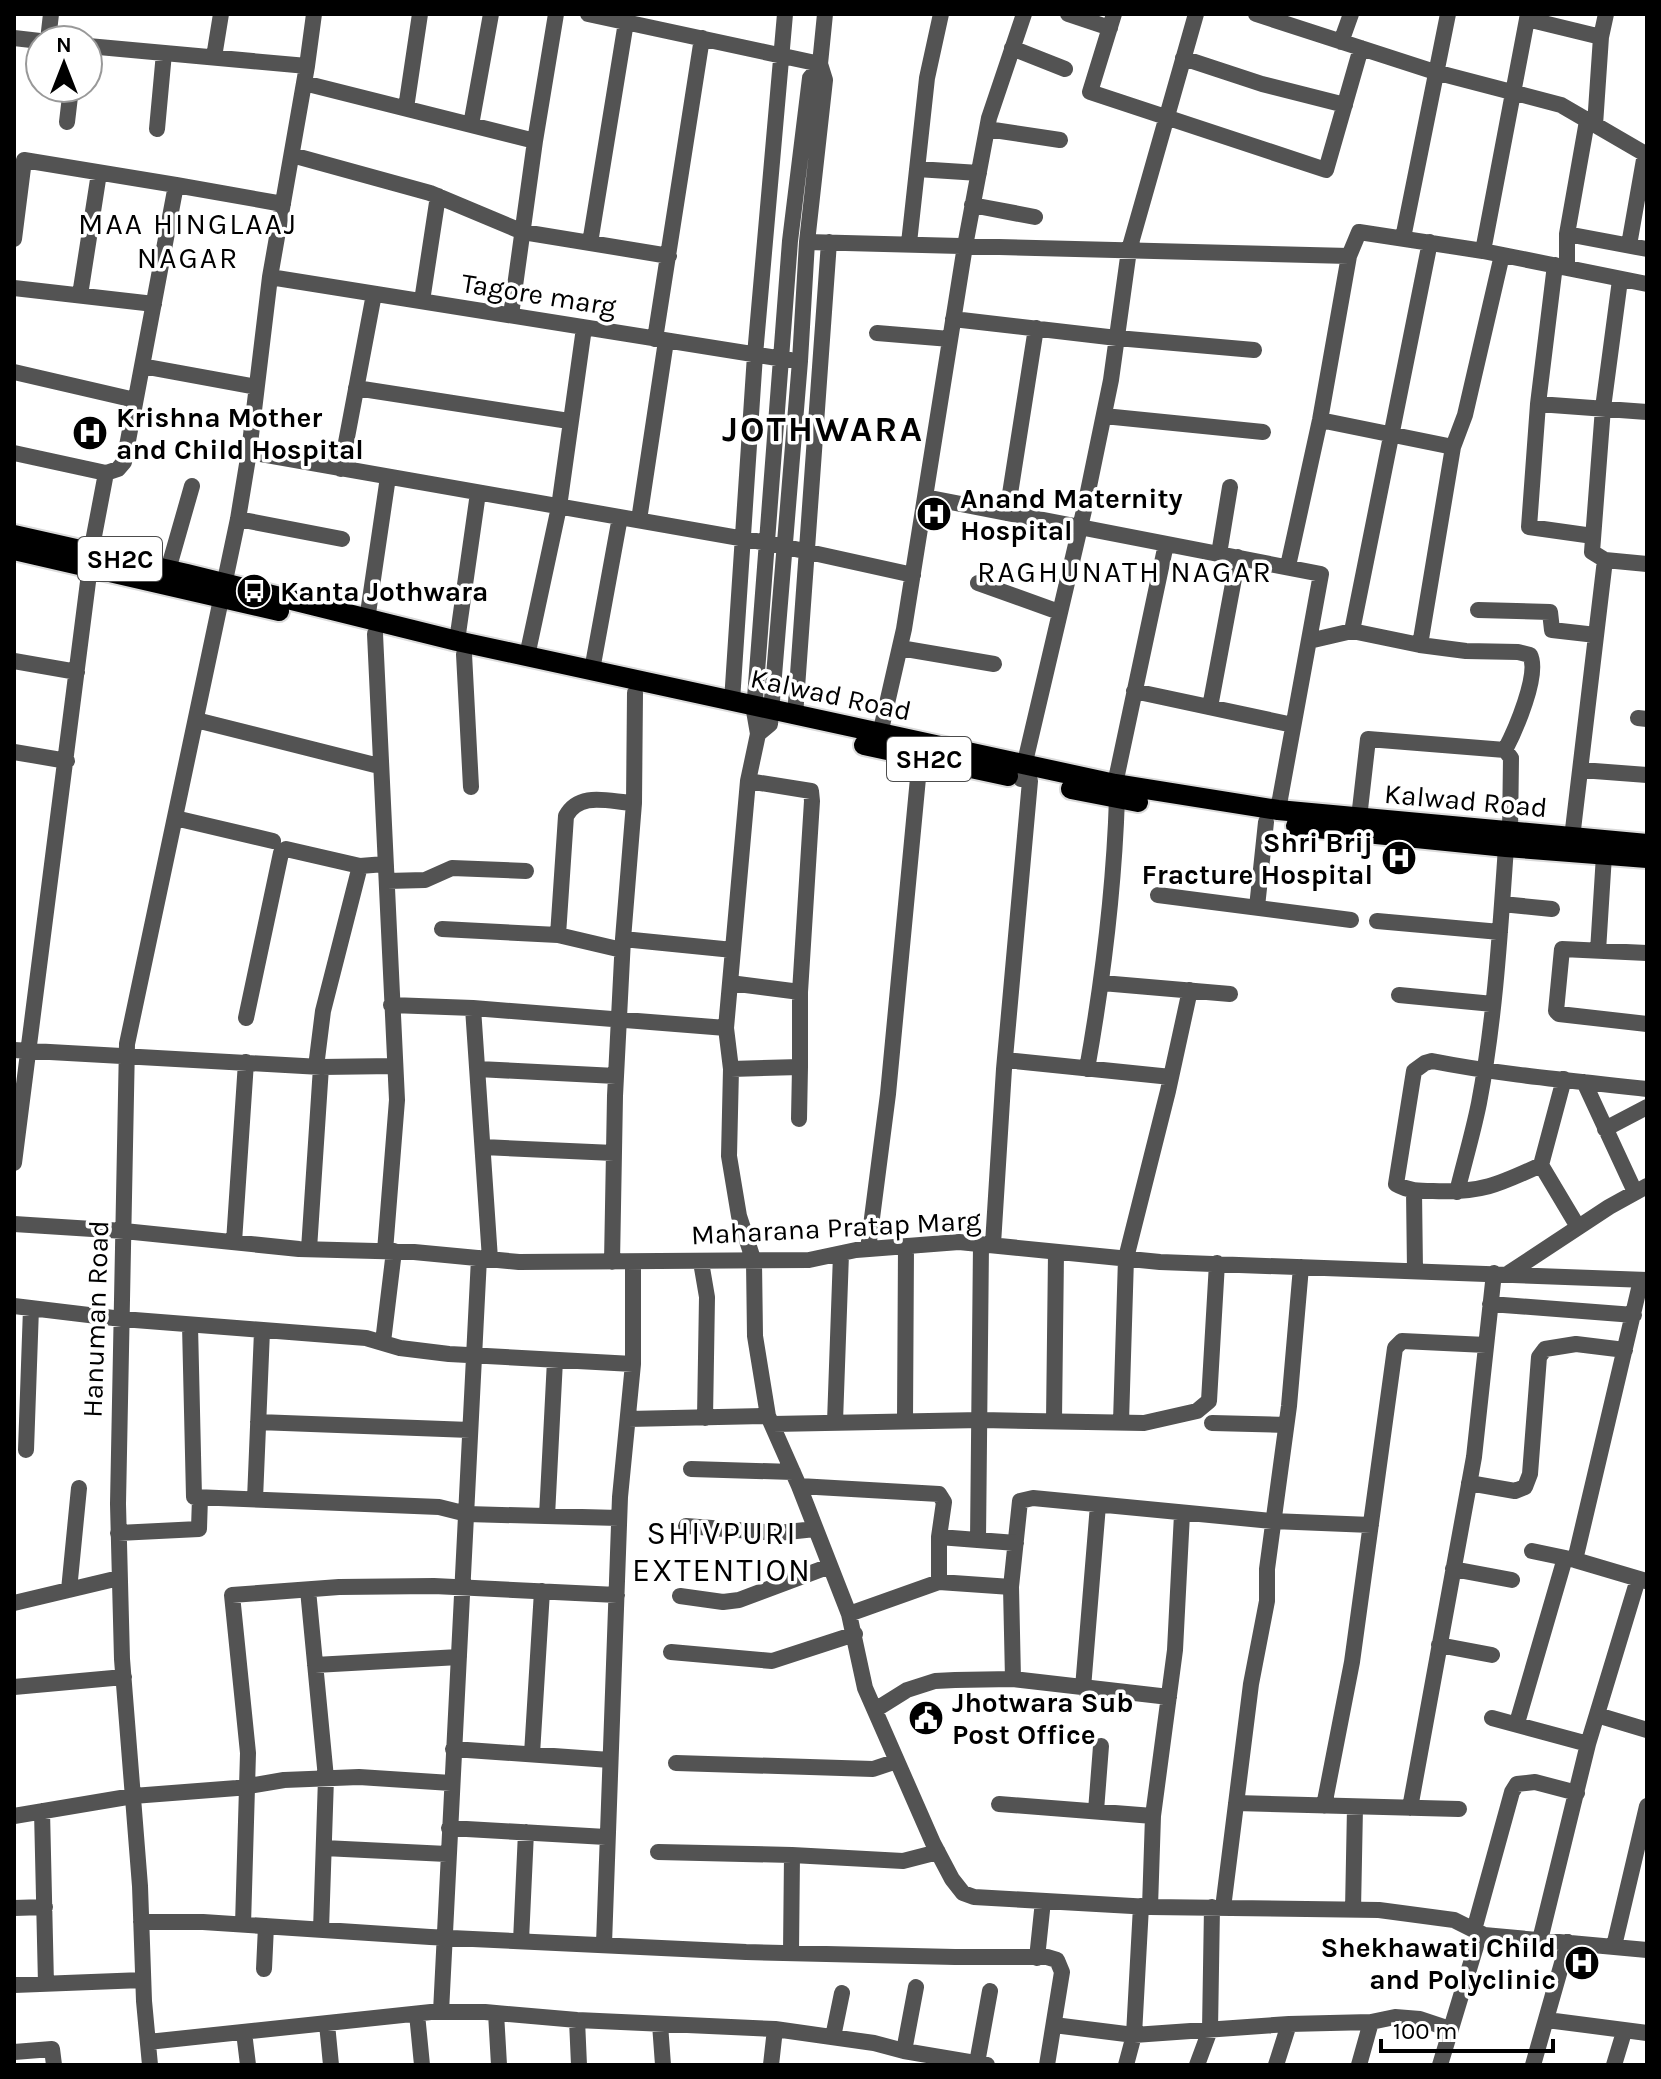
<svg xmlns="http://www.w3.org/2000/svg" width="1661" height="2079" viewBox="0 0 1661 2079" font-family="Karla,sans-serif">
<rect width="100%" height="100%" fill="#fff"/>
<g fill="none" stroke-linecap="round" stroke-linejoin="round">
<defs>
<path id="major" d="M14,535L187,574L457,641L1115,784L1278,810L1647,844
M14,550L279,611
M864,745L1008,776
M1071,789L1138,802
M1296,826L1506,847L1647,858"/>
</defs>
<use href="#major" stroke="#dbdbdb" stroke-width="24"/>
<path stroke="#535353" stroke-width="16" d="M588,14L820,64
M1068,14L1110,28
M1114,14L1090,92L1326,170L1361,48
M1256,14L1435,72L1561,105L1647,155
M1527,19L1601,37
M14,38L40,41
M48,40L51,14
M1341,42L1351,14
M88,46L307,66L314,14
M1012,48L1065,69
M214,57L221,14
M1183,58L1262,84L1345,105
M820,67L810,78L790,241L754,711L758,734L748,781L726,1028L731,1069L729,1156L739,1216L754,1262L755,1336L768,1416L799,1486L849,1614L865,1688L933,1843L952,1879L963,1893L974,1897L1150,1907L1379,1910L1454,1920L1484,1935L1647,1950
M304,83L535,141
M406,108L420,14
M67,122L71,88
M471,125L491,14
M1595,125L1601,37L1606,14
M157,129L164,53
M987,129L1060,140
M292,155L430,193L523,232L669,256
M917,169L979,173
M972,205L1035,217
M1567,234L1647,249
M1403,238L1448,14
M14,239L24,160L176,185
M807,242L1349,256
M590,243L626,22
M909,243L927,78L941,14
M1629,245L1645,154
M1483,251L1528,14
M1555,265L1538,404L1529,527L1593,536
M1567,267V234L1587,121
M270,277L790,360
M1620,280L1603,408L1592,552L1605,560L1647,564
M14,288L154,304
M80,295L99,173
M422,301L438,196
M511,315L535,141L556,14
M953,319L1117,338L1254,350
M877,333L950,339
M655,339L702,38
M142,366L256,387
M14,372L135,400
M356,388L569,421
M1538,404L1647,412
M1104,416L1263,432
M1320,420L1453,447
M249,452L768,543L913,575
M14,453L106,473L118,469L124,462L176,185L283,204
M341,469L374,294
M925,497L1321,574L1278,810
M1007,513L1036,328
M238,519L342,539
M639,520L666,341
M91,552L106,473
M1219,554L1230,487
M1288,566L1320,420L1349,256L1359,232L1483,251L1647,284
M168,570L192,486
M978,583L1059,612
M1478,610L1550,612L1552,630L1596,635
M367,620L388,477
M1352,631L1430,242
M375,634L397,1100L385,1251
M457,641L478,493
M1309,641L1352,631L1420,645L1466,651L1518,652L1530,655C1540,674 1515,731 1505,750
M1420,645L1453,447L1465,415L1502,255
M900,648L994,664
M464,654L471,787
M527,656L559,507L584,328
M14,661L77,672
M592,670L620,517
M1134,691L1293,725
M732,701L755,355L785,14
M1210,707L1238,557
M795,716L829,242
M1638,718L1647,719
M196,720L379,766
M758,734L770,724L800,361L807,242L825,80L820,64L825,14
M880,734L904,629L965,246L989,118L1024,14
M14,752L67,761
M1581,770L1647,775
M1021,779L1085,506L1111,380L1129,250L1196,14
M1115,784L1166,544
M175,818L273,841
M1359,818L1368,739L1505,750L1511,758L1510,833
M1572,838L1605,560
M387,881L425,880L452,868L526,871
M1158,895L1351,920
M1502,904L1552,909
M1257,907L1266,822
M1377,921L1500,932
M442,929L558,935L622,950
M558,935L566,816C580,791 609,802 634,803
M623,939L733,950
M1598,951L1604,855
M1647,953L1562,949L1556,1011L1559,1014L1647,1024
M730,983L800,992
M1102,983L1230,994
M1399,995L1493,1004
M391,1005L473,1008L726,1028
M473,1008L490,1259
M246,1018L281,853L286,849L360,866
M14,1050L321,1067L309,1249
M1005,1060L1171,1077
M316,1067L323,1011L360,866L385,864
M321,1067L395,1066
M478,1069L616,1076
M731,1069L800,1067V992L812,801L811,791L748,781
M1087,1069C1103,979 1114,890 1117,798
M1564,1079L1541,1165C1498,1185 1481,1193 1433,1191C1420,1191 1408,1191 1396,1184L1414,1071L1425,1063L1432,1061C1503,1075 1575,1081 1647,1089
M1584,1082L1635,1192
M799,1119L800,1067
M1605,1129L1647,1107
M483,1147L614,1153
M14,1163L90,566
M1541,1165L1578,1227
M1414,1191L1415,1271
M1457,1192C1464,1163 1473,1133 1479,1103C1495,1019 1500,933 1506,847
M14,1224L124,1231L299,1249L414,1252L519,1262L809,1260L856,1250L959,1242L1160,1262L1647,1280
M234,1242L246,1062
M993,1244L1004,1069L1030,781
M868,1249L888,1094L920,757
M612,1262L615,1096L623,939L634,803L635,693
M701,1262L707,1297L705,1418
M1509,1273L1609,1207L1647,1186
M1490,1304L1634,1315
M14,1306L122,1319L366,1338L400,1348L449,1354L633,1364
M190,1325L194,1497L439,1507L467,1514L619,1518
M383,1342L394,1251
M628,1419L768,1416
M905,1421L906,1247
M1054,1421L1056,1253
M258,1422L470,1430
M835,1422L841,1254
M1121,1422L1126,1258L1168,1091L1190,990
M1212,1423L1286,1425
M773,1424L981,1420L1144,1423L1197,1411L1209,1401L1217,1263
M26,1450L31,1308
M691,1469L793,1472
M1469,1483L1515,1491L1525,1487L1530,1474L1539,1357L1545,1349L1576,1344L1625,1350
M799,1486L939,1494L944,1502L939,1537V1582
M255,1499L262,1331
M547,1516L555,1360
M686,1526L778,1533L815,1529
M118,1533L199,1529L200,1497
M939,1537L1016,1543
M978,1540L981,1244
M1532,1551L1575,1560L1646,1581
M1575,1560L1641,1280
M1453,1569L1512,1580
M69,1590L79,1488
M308,1590L326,1778L321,1930
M680,1596L723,1602L739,1600L830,1566
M14,1603L119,1578
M849,1614L939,1582L1011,1587
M1439,1645L1492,1655
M671,1652L772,1661L855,1634
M315,1665L459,1657
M1013,1679L1011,1587L1020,1501L1033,1498L1272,1521L1371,1525
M14,1687L124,1677
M1083,1688L1098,1505
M875,1710L907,1690L935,1681L955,1680L1013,1679L1169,1697
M1597,1715L1647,1730
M1492,1718L1588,1744L1638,1579
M1517,1723L1565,1558
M453,1749L610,1760
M532,1754L542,1591
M676,1763L873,1769L897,1761
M1236,1803L1459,1809
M999,1804L1153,1816
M1324,1806L1352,1662L1395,1348L1402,1341L1486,1345
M1410,1808L1474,1457L1494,1273
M42,1811L46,1984
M1096,1811L1101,1746
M14,1816L133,1796L237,1788L284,1780L359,1777L451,1783
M449,1828L606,1837
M324,1848L447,1854
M658,1852L792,1855L903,1861L938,1852
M1150,1907L1153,1816L1175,1650L1182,1514
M14,1908L45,1907
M1223,1908L1251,1684L1267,1601V1569L1289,1406L1301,1267
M1353,1910L1355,1807
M141,1922H203L430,1937L746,1952L955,1957H1047L1057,1960L1062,1972L1047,2065
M243,1925L248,1753L232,1595L339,1587L434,1586L617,1595
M1474,1930L1512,1792L1517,1784L1535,1782L1577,1793
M1540,1940L1588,1744
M521,1941L526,1832
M604,1944L620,1497L633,1364V1262
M1614,1946L1647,1806
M791,1952L792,1855
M1037,1958L1043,1901
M264,1969L266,1926
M14,1985L143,1980
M441,2012L479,1258
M496,2013L499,2065
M417,2014L422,2065
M577,2020L579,2065
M1547,2020L1647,2033
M327,2024L331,2065
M660,2024L663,2065
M1054,2025L1134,2035L1289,2024L1371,2022L1395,2017L1420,2019L1450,2029
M244,2032L248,2065
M833,2037L842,1993
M148,2042L431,2012H485L577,2020L775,2029L874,2043L904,2051L987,2065
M904,2051L916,1987
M14,2052L52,2049L54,2065
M977,2063L990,1991
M150,2065L144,2001L140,1886L122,1659L118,1504L127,1044L238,519L249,452L270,277L307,66
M771,2065L775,2029
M1126,2065L1134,2035L1141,1906
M1197,2065L1210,2030L1212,1907
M1276,2065L1289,2024
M1359,2065L1371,2022
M1440,2065L1480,1933
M1533,2065L1568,1942
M1614,2065L1624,2032"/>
<use href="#major" stroke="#000" stroke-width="20"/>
</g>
<defs>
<symbol id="hospital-disc" viewBox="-11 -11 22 22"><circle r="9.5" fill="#000" stroke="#fff"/><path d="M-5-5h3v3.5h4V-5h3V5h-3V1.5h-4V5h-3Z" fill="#fff"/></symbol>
<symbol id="bus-disc" viewBox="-11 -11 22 22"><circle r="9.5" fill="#000" stroke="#fff"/><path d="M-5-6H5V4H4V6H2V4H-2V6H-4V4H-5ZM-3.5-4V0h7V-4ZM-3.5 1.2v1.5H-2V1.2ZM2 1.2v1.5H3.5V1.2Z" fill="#fff"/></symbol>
<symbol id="civic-disc" viewBox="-11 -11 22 22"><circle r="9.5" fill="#000" stroke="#fff"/><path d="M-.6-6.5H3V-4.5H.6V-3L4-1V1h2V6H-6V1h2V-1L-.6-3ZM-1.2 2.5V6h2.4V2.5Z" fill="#fff"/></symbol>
</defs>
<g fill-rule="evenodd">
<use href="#hospital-disc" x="70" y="413" width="40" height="40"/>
<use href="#hospital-disc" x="914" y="494" width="40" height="40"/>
<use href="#bus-disc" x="234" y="571" width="40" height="40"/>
<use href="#hospital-disc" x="1379" y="838" width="40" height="40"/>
<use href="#civic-disc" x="906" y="1698" width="40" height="40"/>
<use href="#hospital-disc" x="1562" y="1943" width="40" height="40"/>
</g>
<g text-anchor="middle" stroke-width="7" stroke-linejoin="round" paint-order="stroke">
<g fill="#fff" stroke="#4c4c4c" stroke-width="2">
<rect x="78" y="537" width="84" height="44" rx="6"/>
<rect x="887" y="737" width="84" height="44" rx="6"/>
</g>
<g font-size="26" font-weight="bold" fill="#000">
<text x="120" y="568">SH2C</text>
<text x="929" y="768">SH2C</text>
</g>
<g font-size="28" fill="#000" stroke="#fff">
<text transform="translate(539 294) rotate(9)" y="10">Tagore marg</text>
<text transform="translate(831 694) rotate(12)" y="10">Kalwad Road</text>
<text transform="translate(1466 800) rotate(5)" y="10">Kalwad Road</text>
<text transform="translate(836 1227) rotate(-3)" y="10">Maharana Pratap Marg</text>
<text transform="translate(95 1319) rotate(-88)" y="10">Hanuman Road</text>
</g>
<g font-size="28" font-weight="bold" fill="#000" stroke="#fff" text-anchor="start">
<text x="116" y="427">Krishna Mother<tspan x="116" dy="32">and Child Hospital</tspan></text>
<text x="960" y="508">Anand Maternity<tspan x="960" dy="32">Hospital</tspan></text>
<text x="280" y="601">Kanta Jothwara</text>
<text x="1373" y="852" text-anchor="end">Shri Brij<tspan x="1373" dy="32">Fracture Hospital</tspan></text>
<text x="952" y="1712">Jhotwara Sub<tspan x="952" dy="32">Post Office</tspan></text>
<text x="1556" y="1957" text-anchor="end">Shekhawati Child<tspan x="1556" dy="32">and Polyclinic</tspan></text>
</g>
<g font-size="30" letter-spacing="2" fill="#000" stroke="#fff">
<text x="188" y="234">MAA HINGLAAJ<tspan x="188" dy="34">NAGAR</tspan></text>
<text x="1125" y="582">RAGHUNATH NAGAR</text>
</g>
<g font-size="32" letter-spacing="2" fill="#000" stroke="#fff">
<text x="722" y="1544">SHIVPURI<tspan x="722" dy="37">EXTENTION</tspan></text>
</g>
<g font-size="36" font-weight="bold" letter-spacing="2" fill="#000" stroke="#fff">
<text x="823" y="441">JOTHWARA</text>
</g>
</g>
<rect width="1661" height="2079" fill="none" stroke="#000000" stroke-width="32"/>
<g transform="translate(64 64)"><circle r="38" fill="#ffffff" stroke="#999999" stroke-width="2"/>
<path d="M0-6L14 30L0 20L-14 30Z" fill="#000000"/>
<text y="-12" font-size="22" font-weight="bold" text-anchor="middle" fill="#000000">N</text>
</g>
<path d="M1381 2039v12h172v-12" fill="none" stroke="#000000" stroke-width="4"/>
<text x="1393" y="2039" font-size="24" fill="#000000" stroke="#ffffff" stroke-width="6" paint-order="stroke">100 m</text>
</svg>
